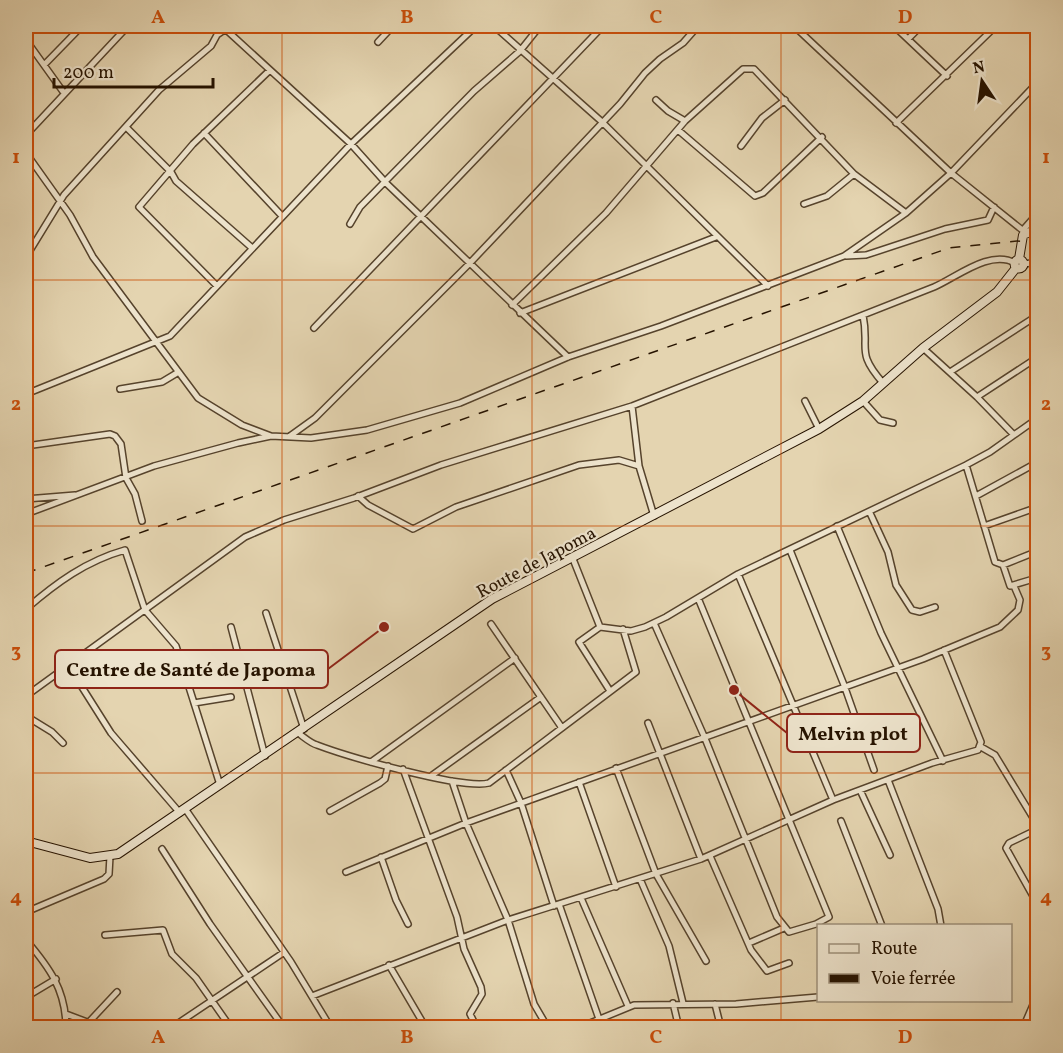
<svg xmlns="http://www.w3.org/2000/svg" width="1063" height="1053" viewBox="0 0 1063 1053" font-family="Vollkorn,serif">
<rect width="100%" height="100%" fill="#e4d4b0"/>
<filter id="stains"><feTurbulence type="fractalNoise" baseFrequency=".00333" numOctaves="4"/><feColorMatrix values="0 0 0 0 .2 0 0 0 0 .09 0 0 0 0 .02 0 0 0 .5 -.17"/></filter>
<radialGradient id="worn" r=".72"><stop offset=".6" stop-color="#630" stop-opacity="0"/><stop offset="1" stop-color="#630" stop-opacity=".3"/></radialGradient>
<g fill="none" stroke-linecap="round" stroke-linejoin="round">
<defs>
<path id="street" d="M222,26L351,144L386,183L568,357
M294,26L307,29L310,26
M494,26L601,121L768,286
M794,26L951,173L1026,233
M894,26L947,76
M908,39L921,26
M26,40L64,93
M378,42L393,26
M44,65L82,26
M656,100L668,111L685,121
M896,123L996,26
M127,128L171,172L176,181L251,247
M678,130L755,196L763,193L822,137
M204,133L282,216
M26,135L128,26
M741,146L762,118L785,100
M26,153L70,215L93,257L198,398L242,425L271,436
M804,204L827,196L854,174
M350,224L360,207L474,91L520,51L540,26
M1023,230L1038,213
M846,256L866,255L945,229L988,220L994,207
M26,257L64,195L159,90L211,46L217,35L230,26
M1024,264L1038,262
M217,286L139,207L193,144L270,70
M512,305L606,213L685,121L743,69H754L854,174L906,213
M520,313L716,237
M863,315C870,350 855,351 883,383
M314,328L603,26
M923,348L977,397L1014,435
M950,372L1038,315
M120,389L162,382L177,373
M26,394L170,336L351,144L476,26
M977,397L1038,357
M805,401L819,429
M863,401L880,420L893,423
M632,406L639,466L654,516
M290,436L315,418L469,264L620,104L645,73L660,59L683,43L698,26
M26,446L110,434L115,436L121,444L126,478L135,494L142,521
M966,465L995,562L1003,565L1038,551
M358,496L368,505L413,529L456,507L579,465L619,460L639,466
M976,496L1038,462
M26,499L75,495
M870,513L888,552L896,585L912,610L920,612L935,607
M26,514L154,466L238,443L271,436L311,438L367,430L460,403L568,357L661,326L844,256L906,213L951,173L1038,82
M837,526L881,633L943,761
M984,526L1038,507
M790,550L844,685L874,770
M573,559L600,627
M1003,565L1010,586L1030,580L1038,582
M738,574L833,800
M26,609C56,583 86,561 125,550L145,610L176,646L220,785
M266,613L304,729
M654,623L704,736L777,917L789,932L816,924L829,917L698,598
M491,624L562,728
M231,627L265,756
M68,665L111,733L180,813
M610,691L579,642L600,627L631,631L645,627L666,617L738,574L966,465L990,452L1038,418
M26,696L245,537L284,520L354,498L441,465L632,406L934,287C957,277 990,249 1015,263
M194,703L231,697
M26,716L52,732L63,743
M648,723L701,859
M298,733C304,737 310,743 317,745C346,756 463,790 489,783L636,672L623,629
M981,747L995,755L1038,826
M371,762L515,658
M616,768L656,874L706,961
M403,769L457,917L464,949L481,987L482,994L470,1014L477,1028
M506,770L521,803L554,906
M431,776L541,697
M888,780L938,909L941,926
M452,781L466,823L508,920L534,1004L548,1028
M579,782L616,887
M860,790L890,855
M186,810L291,962L331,1028
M330,811L380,783L385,779L388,766
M841,821L882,926
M1038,829L1009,843L1006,848L1038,905
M162,849L210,924L284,1028
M710,856L751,950L767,971L789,963
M381,857L396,900L408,924
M346,872L466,823L923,659L1000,627L1018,610L1020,600L1014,586
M640,879L669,946L683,1003
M581,898L628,1006
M559,904L599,1019L604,1028
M26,912L104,879L109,874L110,856
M105,935L163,930L172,954L196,978L231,1028
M26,940C49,967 66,990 66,1028
M749,943L784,928
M389,965L426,1028
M312,996L508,920L701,859L833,800L932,763L978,750L981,742L944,650
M26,997L56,979
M673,1003L679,1028
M715,1004L721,1028
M66,1014L103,1028
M89,1022L117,992
M171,1028L283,953
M578,1028L634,1005L736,1004L818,997
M1023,1028L1038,993"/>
<path id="secondary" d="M1019,259L1023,235L1030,232H1038
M1014.5 264a4.5 4.5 0 1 1 9 0a4.5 4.5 0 1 1-9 0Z
M26,841L90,858L118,854L492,599L819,429L863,401L923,348L997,292L1016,268"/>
</defs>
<use href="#street" stroke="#56432c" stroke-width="8"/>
<use href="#secondary" stroke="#261300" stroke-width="10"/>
<use href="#street" stroke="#ede3cc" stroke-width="5"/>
<use href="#secondary" stroke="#ede3cc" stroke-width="8"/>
<path stroke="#261300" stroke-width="1.5" stroke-dasharray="10 10" stroke-linecap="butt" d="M26,573L949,248L1017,241L1038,242"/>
</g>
<path fill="none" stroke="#cb4e0a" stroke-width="1.5" stroke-opacity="0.55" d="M282,26V1028M532,26V1028M781,26V1028M26,280H1038M26,526H1038M26,773H1038"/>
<g text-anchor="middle" stroke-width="4.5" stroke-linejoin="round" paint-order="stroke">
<g font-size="18" fill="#261300" stroke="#ede3cc">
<text transform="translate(536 562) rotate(-28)" y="6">Route de Japoma</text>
</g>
</g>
<path fill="none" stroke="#8f2418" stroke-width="2" d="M384 627L328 669M734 690L787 733"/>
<g fill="#8f2418" stroke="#ede3cc" stroke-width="2">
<circle cx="384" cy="627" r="6"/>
<circle cx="734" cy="690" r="6"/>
</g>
<g fill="#ede3cc" stroke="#8f2418" stroke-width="2">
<rect x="55" y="650" width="273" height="38" rx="6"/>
<rect x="787" y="714" width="133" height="38" rx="6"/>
</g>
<g font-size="20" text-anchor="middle" font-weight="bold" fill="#261300">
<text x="191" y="676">Centre de Santé de Japoma</text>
<text x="853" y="740">Melvin plot</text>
</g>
<rect width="1063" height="1053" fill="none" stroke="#e4d4b0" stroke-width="66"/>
<rect x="817" y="924" width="195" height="78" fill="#ede3cc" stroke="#9d907a" stroke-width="1.5"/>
<rect x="829" y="944" width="30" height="9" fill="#ede3cc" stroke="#9d907a" stroke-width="1.5"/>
<text x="871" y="954" font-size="18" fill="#261300">Route</text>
<rect x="829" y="974" width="30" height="9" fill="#261300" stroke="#9d907a" stroke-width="1.5"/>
<text x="871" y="984" font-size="18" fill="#261300">Voie ferrée</text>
<g transform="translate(982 81) rotate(347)" stroke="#ede3cc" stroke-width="4.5" paint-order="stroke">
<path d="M0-4.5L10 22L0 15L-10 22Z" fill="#261300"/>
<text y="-9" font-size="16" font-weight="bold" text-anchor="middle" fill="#261300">N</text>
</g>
<path d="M54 78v9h159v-9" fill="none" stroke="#261300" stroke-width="3"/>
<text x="63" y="78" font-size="18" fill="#261300" stroke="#ede3cc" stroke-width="4.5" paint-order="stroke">200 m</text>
<rect x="33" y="33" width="997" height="987" fill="none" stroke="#cb4e0a" stroke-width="2"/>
<g font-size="20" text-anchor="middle" font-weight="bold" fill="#cb4e0a">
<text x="158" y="23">A</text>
<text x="407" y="23">B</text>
<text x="656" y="23">C</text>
<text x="905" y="23">D</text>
<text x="16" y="163">1</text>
<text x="1046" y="163">1</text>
<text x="16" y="410">2</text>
<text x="1046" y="410">2</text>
<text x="16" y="657">3</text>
<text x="1046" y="657">3</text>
<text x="16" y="903">4</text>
<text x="1046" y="903">4</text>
<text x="158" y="1043">A</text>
<text x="407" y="1043">B</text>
<text x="656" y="1043">C</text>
<text x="905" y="1043">D</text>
</g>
<rect width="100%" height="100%" filter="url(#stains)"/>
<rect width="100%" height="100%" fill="url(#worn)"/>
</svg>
